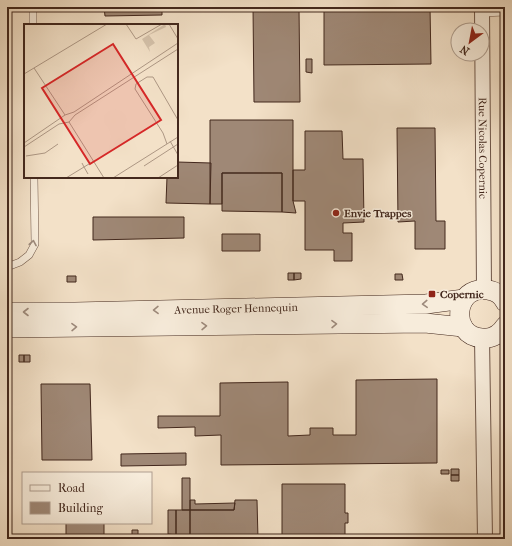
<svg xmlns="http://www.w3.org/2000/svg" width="512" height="546" viewBox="0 0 512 546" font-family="'IM FELL French Canon',serif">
<rect width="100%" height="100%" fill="#f3e1c8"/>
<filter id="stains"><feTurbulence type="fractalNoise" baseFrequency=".005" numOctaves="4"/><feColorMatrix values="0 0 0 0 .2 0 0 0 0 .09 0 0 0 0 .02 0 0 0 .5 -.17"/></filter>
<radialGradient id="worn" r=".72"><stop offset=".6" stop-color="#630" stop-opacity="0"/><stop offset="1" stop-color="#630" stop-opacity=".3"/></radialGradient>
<path fill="#9f8876" stroke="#43281d" d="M86,7H104V8H86Z
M104,7H162V15L105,16Z
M253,7H299L300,102H254Z
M324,7H430L431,64L324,65Z
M306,59H312V73L306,72Z
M210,120H293V201L296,213L282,212V173H222V204H210Z
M397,128H435L436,221H445V249H415V221L398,222Z
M305,131H342L343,159H363L364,222L343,223V233H352V261H334V250H305V201H293V170H305Z
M177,162L211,163L210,204L166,203L167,177H177Z
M222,173H282V212L222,211Z
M7,176L8,251H7Z
M93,217H184V238L93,240Z
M222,234H260V251H222Z
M288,273H294V280H288Z
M294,273H301V279L294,280Z
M395,274H402L403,280H395Z
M67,276H76V282H67Z
M19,355H24V362H19Z
M24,355H30V362H24Z
M437,379V463L221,465V435L195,436V427L158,428V416H220V383L288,382V436L310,435V428H333V435H356V380Z
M41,384H90L92,460H42Z
M7,385H9L10,430H7Z
M186,453V465L121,466V454Z
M451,469H459V475H451Z
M441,470H449V474H441Z
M451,475H459V481H451Z
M182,478H190V510H182Z
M282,484H345V513H348V523H345V539H282Z
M190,500H195V504L235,503L234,510H190Z
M235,500H257L258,539H190V510H234Z
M168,510H176V535L168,534Z
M176,510H190V539H129V535H176Z
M66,523H104V539H66Z
M132,530H138V535H132Z"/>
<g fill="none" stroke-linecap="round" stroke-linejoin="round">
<defs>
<path id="lane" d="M33,7V25
M482,13L505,12
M7,267L20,262L29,255L35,244L34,177"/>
<g id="street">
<path id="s1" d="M482,7L484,289"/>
<path d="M482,338L485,539"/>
</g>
<g id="secondary">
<path d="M505,302C502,295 495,291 488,290C454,284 449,336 482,338C492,339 500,334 505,326"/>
<path id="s2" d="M7,312H75L426,304L464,299"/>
<path d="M7,328L425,323L463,327"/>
</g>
</defs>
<use href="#lane" stroke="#6f5648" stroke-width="8"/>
<use href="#street" stroke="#6f5648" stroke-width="16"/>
<use href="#secondary" stroke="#43281d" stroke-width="20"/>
<use href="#lane" stroke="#f7ecdb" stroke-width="7"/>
<use href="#street" stroke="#f7ecdb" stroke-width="14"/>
<use href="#secondary" stroke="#f7ecdb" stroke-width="19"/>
</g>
<defs><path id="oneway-chevron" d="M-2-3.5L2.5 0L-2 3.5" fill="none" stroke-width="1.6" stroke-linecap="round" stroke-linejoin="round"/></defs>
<g stroke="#9d8a7c">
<use href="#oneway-chevron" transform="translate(33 243) rotate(-80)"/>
<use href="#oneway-chevron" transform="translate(425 304) rotate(177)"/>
<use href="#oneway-chevron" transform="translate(156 310) rotate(179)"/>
<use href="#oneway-chevron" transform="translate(26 312) rotate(180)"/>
<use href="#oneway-chevron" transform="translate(334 324) rotate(-1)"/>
<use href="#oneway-chevron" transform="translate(204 326) rotate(-1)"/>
<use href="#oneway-chevron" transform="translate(74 327) rotate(-1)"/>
</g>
<g fill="#8f2418" stroke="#f7ecdb" stroke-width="1.5">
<circle cx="336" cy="213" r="4"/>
<rect x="428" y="290" width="8" height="8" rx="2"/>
</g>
<g text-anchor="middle" stroke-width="3" stroke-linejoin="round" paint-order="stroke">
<g font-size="11" fill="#43281d" stroke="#f7ecdb">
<text dy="4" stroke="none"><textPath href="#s1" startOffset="141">Rue Nicolas Copernic</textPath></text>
<text dy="4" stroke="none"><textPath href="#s2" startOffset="229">Avenue Roger Hennequin</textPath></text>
</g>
<g font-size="11" font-weight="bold" fill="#43281d" stroke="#f7ecdb" text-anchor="start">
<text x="344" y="217">Envie Trappes</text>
<text x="440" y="298">Copernic</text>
</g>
</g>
<g transform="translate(24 24)">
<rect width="154" height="154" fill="#f3e1c8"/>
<path d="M141,0L142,3L125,11L131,19L125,23L126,28L118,15Z" fill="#d5c2ab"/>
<path fill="none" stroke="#ad9784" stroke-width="1" d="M102,0L112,15L138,0M145,0L154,15M10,44L41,91M0,50L83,0M41,91L50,88L154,19M45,98L80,154M146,117L154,131M0,119L41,91M143,120L139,109L111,65L112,60L123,53H129L154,96M0,123L35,100L45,98L51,91L154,25M2,132L21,129L34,120M58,139L60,143L70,137M120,142L154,120M42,154L60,143L64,150M89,154L154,113M134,154L154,141"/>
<path fill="#d62828" fill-opacity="0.15" stroke="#d62828" stroke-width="2" d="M89,20L137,96L66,140L18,64Z"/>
<rect width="154" height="154" fill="none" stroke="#43281d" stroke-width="2"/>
</g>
<rect width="512" height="546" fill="none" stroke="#f3e1c8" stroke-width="24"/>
<rect x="8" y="8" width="496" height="530" fill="none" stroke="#43281d" stroke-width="2"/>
<rect x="12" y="12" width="488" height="522" fill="none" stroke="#43281d"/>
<rect x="22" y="472" width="130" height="52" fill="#f7ecdb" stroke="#af9e8f"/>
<rect x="30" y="485" width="20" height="6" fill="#f7ecdb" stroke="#af9e8f"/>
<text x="58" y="492" font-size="12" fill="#43281d">Road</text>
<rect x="30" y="502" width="20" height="12" fill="#9f8876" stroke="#af9e8f"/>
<text x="58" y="512" font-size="12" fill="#43281d">Building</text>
<g transform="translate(470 42) rotate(212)"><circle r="19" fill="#f7ecdb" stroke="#af9e8f"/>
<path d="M0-3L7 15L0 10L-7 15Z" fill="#8f2418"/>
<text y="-6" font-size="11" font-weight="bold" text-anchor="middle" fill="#43281d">N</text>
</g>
<rect width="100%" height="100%" filter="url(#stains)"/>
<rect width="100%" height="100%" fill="url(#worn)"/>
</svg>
